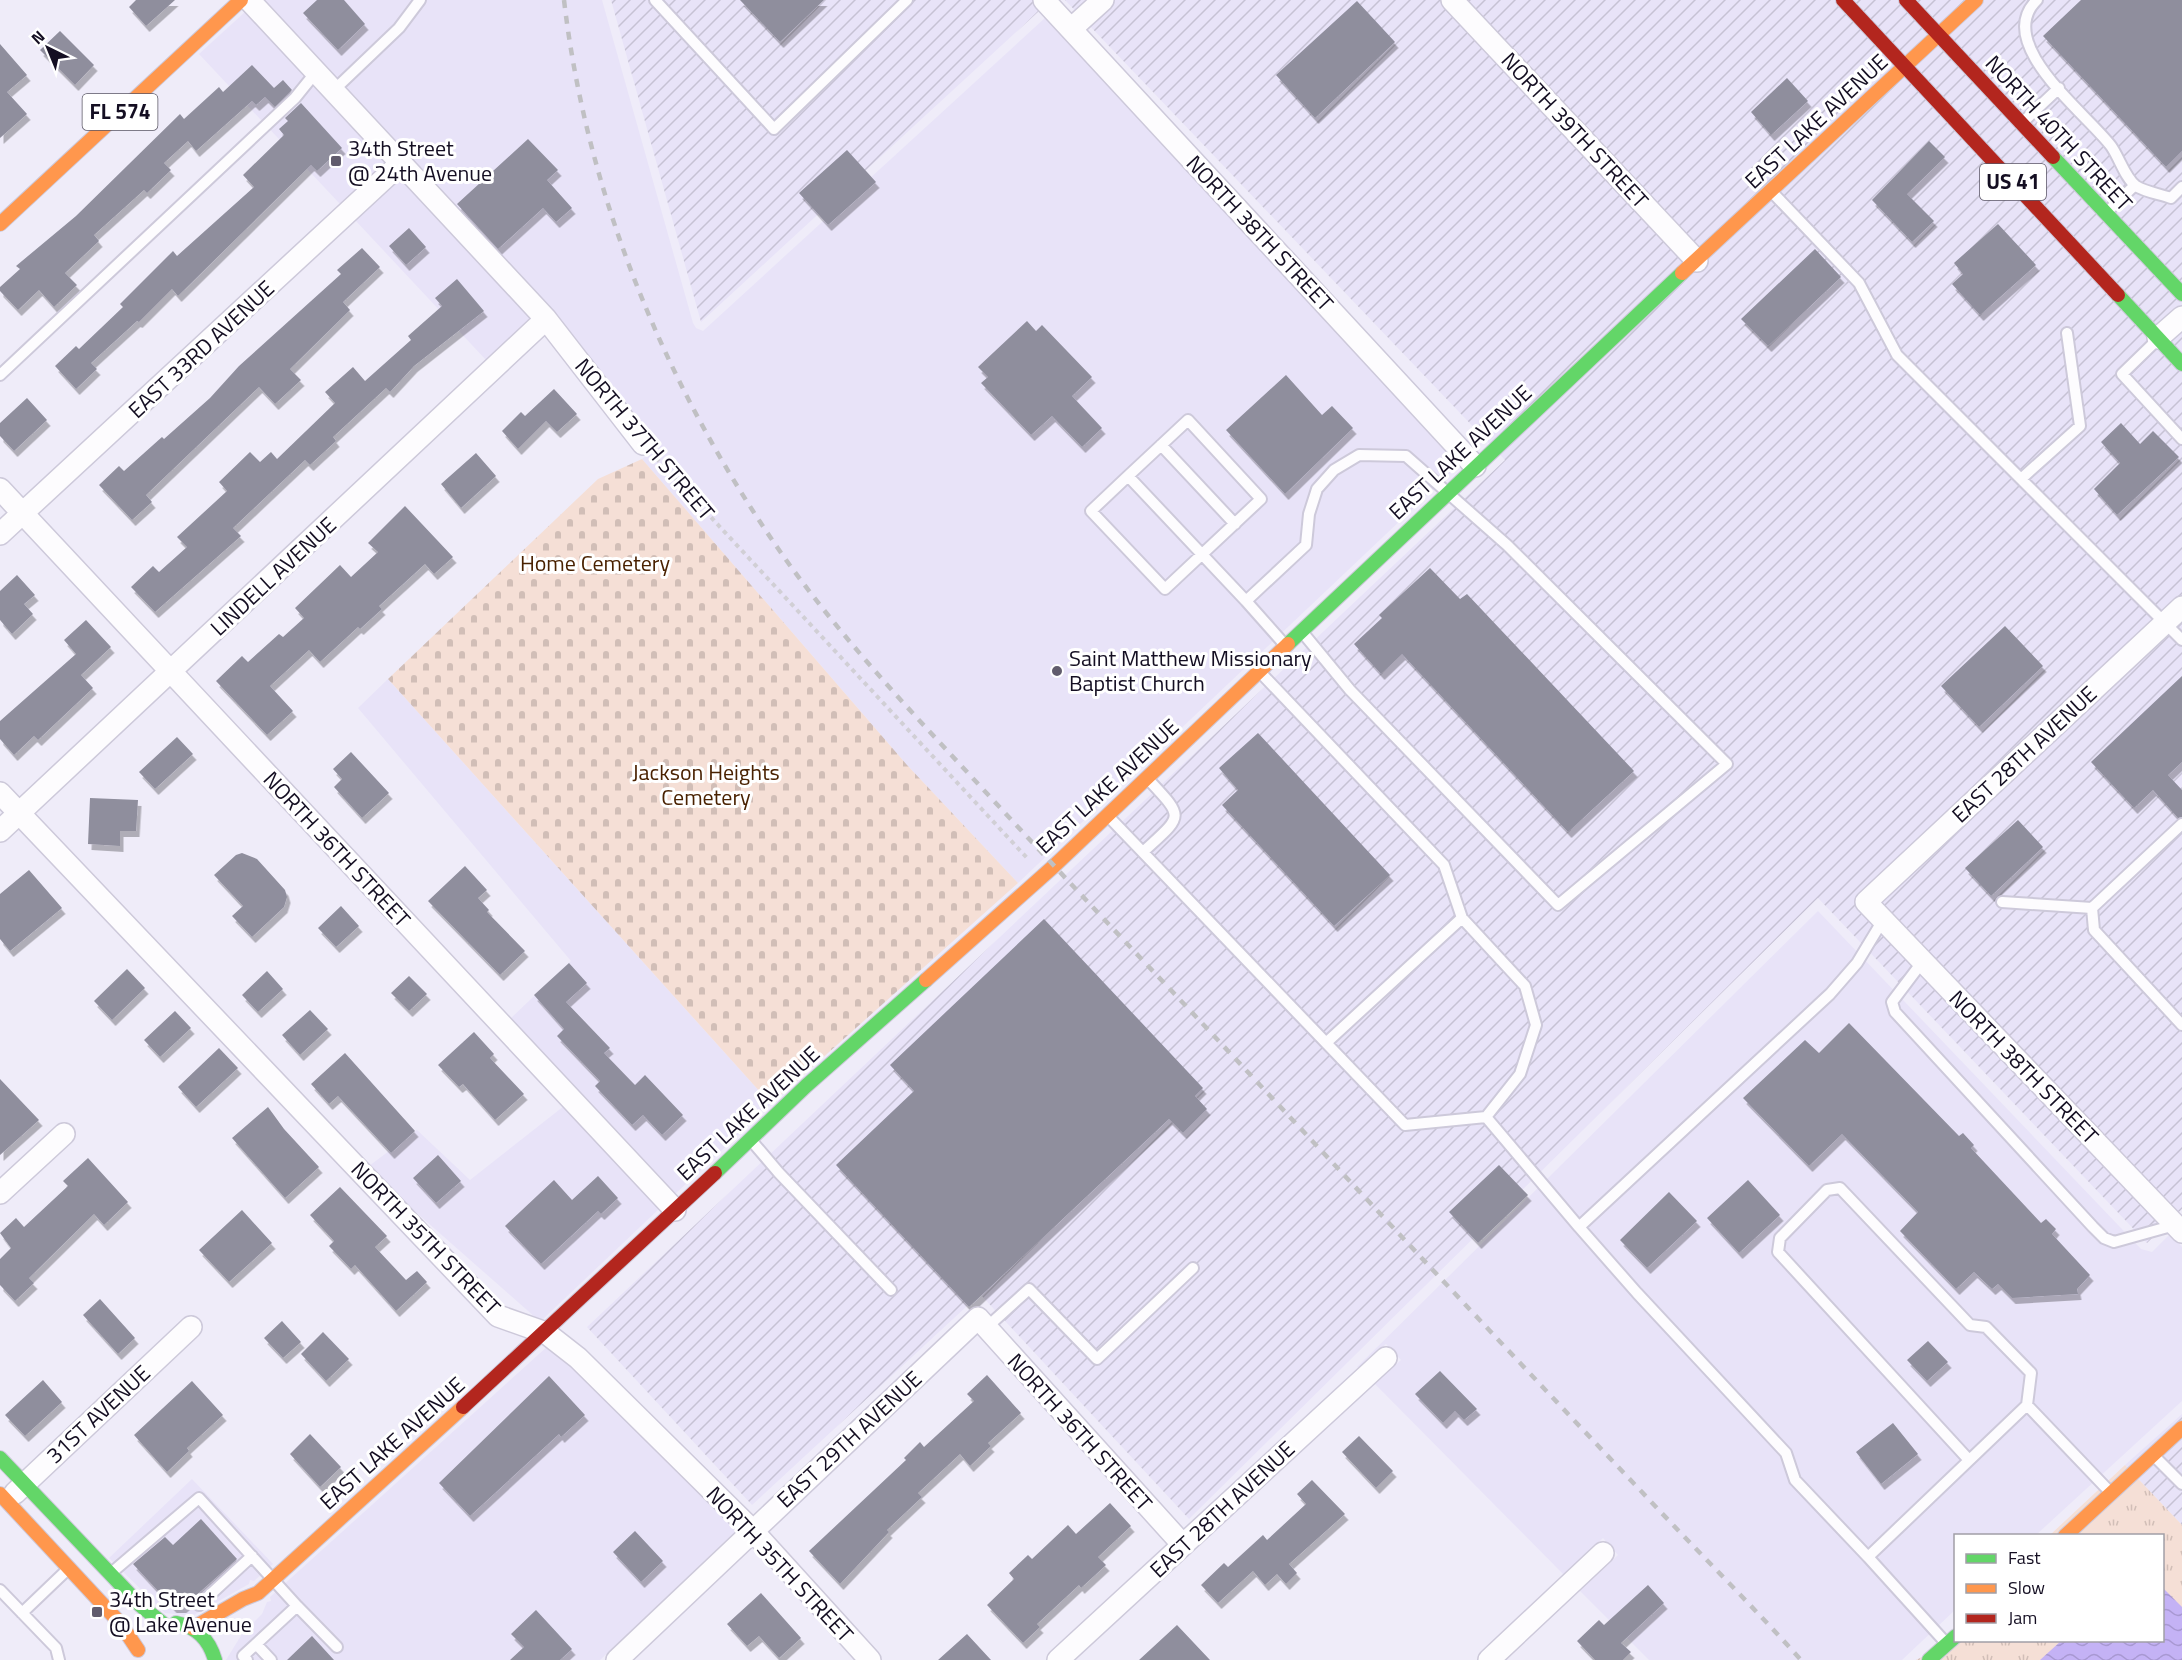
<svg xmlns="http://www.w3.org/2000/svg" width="2182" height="1660" viewBox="0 0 2182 1660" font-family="'Titillium Web',sans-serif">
<defs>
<pattern id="industrial-furrows" width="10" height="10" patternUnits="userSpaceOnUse" patternTransform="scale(1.5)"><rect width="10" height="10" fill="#e8e3f8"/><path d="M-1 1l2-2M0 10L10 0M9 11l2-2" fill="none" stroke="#c6c2d4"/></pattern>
<pattern id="grass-tufts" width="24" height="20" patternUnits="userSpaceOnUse" patternTransform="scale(1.5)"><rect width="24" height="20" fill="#f5dfd6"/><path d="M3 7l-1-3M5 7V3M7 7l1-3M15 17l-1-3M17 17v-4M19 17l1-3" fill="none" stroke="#d1beb7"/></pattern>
<pattern id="cemetery-stones" width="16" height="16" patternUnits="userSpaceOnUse" patternTransform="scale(1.5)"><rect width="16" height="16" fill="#f5dfd6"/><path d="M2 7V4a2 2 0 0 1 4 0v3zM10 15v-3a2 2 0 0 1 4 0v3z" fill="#d1beb7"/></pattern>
<pattern id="water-waves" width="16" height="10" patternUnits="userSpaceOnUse" patternTransform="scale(1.5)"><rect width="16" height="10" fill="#c4b2f5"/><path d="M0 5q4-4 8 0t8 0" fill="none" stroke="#a898d2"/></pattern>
<filter id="shadow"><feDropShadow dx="3.5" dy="6" stdDeviation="0" flood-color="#0004"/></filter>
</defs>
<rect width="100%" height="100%" fill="#efecf9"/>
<path fill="#e8e3f8" d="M263,0H602L693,323L696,328L703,331L1046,17L1460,464L1018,883L907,765L642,459L658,447L560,321Z
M246,11L386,162L340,204L199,54Z
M401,178L531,318L486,360L355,220Z
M388,679L771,1104L674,1195L510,1019L571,961L358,708Z
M1818,911L2141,1249L2152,1252L2170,1234L2182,1247V1401L2036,1535L1956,1536L1955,1610L1902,1660H1649L1580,1591L1618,1555L1603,1538L1564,1575L1375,1384L1401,1360L1386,1344L1359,1368L1357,1367Z
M564,1106L660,1208L542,1320L536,1318L393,1192L369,1166L417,1130L470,1180Z
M549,1345L576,1357L738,1529L600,1660H226L242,1634L262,1614L267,1602L271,1601L270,1597Z
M192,1479L273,1564L254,1581L250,1580L249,1584L192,1616L165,1613L109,1558Z"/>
<path fill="url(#industrial-furrows)" d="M611,0H1051L701,322Z
M1065,0H2182V1209L2147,1243L1818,898L1189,1519L980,1294L752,1505L587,1327L1505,460Z
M2182,1414V1525L2125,1465Z"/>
<path fill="url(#grass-tufts)" d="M2125,1465L2182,1525V1660H1916L1956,1640H2162V1536L2050,1535Z"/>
<path fill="url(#cemetery-stones)" d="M642,459L907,765L1018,883L771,1104L388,679L598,479Z"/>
<path fill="url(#water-waves)" d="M2163,1588L2182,1607V1660H2040L2061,1641L2162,1640Z"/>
<path fill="#8f8e9d" filter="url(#shadow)" d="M136,0H175L146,26L129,7Z
M317,0H344L365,24L338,50L303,13Z
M740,0H824L780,42Z
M2081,0H2182V151L2166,167L2043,36Z
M1357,1L1395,42L1315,118L1276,75Z
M60,31L94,65L75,85L40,50Z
M0,44L27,75L7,92L27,114L0,138Z
M252,65L274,88L283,80L292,90L275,107L265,97L256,105L252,101L196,151L188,141L164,163L171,170L147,193L144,190L94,235L99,241L65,273L77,285L54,307L39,290L18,310L0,291V287L20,269L16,266L76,216L180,114L184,119L219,87L223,92Z
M1787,78L1808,101L1771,135L1751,112Z
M301,103L342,148L317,171L311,165L178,296L172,289L139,322L137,321L91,363L97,369L76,389L55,366L76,346L79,349L123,307L120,304L173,251L177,256L254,187L243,175L284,135L279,129L288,121L285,118Z
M528,139L558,170L547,180L572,208L556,222L543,208L498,249L457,204Z
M1929,141L1945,157L1907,194L1934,221L1912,242L1872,200Z
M847,150L876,182L828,225L799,193Z
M1998,224L2036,265L1980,315L1952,284L1963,274L1954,263Z
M409,228L426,247L406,265L389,246Z
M362,248L380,267L343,302L350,310L290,369L301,380L275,404L259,387L146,495L152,502L132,520L99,485L119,466L124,471L162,437L164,439L210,398L239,366L341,274L337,270Z
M1815,249L1841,277L1768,346L1741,319Z
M457,279L484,311L414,366L390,392L386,388L333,437L336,441L310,465L305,460L233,528L241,536L155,612L131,587L153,566L159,572L187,547L177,537L227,491L219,482L250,452L260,462L271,452L277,459L335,403L325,392L353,367L365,381L411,340L408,336L442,306L435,298Z
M1027,321L1036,331L1042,325L1092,377L1072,396L1102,428L1082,447L1052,416L1031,435L981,383L988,377L978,367Z
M1286,375L1322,415L1332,406L1353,428L1285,494L1226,430Z
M554,389L577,414L557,432L546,421L518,449L502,431L521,412L525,416Z
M27,398L47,420L14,451L0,436V423Z
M2121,423L2140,444L2153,431L2179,457L2117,515L2094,489L2120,463L2101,442Z
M476,453L496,476L461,508L441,484Z
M405,506L453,557L434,574L425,564L379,606L382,609L360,629L358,627L320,662L309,650L270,686L293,711L267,735L216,681L242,656L248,662L279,634L283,637L304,618L295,608L340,565L351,577L378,552L368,543Z
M1430,568L1460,599L1467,594L1634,771L1568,832L1402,654L1381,674L1354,644L1382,618L1379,615Z
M17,575L35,595L24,604L33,614L12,634L0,620V591Z
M86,620L111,647L81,675L93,688L38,740L34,736L14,755L0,739V721L76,654L64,640Z
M2005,626L2043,666L1979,727L1941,686Z
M2182,676V762L2168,775L2182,790V817L2178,818L2153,790L2134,808L2091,762Z
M1258,733L1390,875L1334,926L1222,805L1238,790L1219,768Z
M177,737L193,754L155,789L139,772Z
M351,752L389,793L362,818L334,787L342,779L333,769Z
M90,798L138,800L136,831H120V846L88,844Z
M2018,820L2043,847L1991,896L1965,868Z
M242,853L257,859L285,890L287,897L284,907L252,937L232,916L243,906L214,875L236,855Z
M465,866L487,890L478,898L489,910L487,912L525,951L500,975L428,901Z
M29,870L62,908L10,951L0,939V894Z
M341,906L359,926L336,947L318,928Z
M1044,919L1203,1088L1195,1096L1207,1109L1183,1133L1169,1119L969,1307L836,1165L914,1091L890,1065Z
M569,963L587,983L566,1002L610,1048L604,1053L635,1085L645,1075L683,1115L662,1135L643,1115L632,1125L595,1086L600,1081L557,1036L564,1029L534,995Z
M127,969L145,988L112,1020L94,1001Z
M267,971L283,989L258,1012L242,995Z
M409,976L427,994L409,1011L391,993Z
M310,1010L328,1029L300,1055L282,1035Z
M175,1011L191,1028L160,1057L144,1040Z
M1849,1023L1959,1136L1963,1133L1974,1145L1971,1148L2041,1223L2046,1219L2056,1229L2052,1234L2090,1275L2077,1289L2078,1294L2012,1298L1998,1284L1992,1289L1974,1272L1956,1289L1900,1231L1918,1212L1842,1134L1809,1166L1743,1098L1805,1040L1819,1053Z
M474,1032L494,1054L490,1058L524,1094L495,1120L463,1084L459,1087L438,1065Z
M219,1048L238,1068L196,1107L178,1087Z
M345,1053L415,1131L391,1153L338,1096L329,1104L311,1084Z
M0,1079L39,1120L0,1155Z
M268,1107L284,1129L319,1167L285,1198L232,1138Z
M438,1155L461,1181L436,1203L413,1178Z
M88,1158L128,1202L104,1225L94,1214L29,1278L34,1283L15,1301L0,1285V1259L11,1248L0,1233L16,1218L24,1227L68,1186L63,1181Z
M1499,1165L1528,1195L1478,1243L1449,1212Z
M598,1176L618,1198L601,1214L598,1211L541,1264L505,1226L554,1180L572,1200Z
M1748,1180L1780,1215L1739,1253L1707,1218Z
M340,1187L387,1236L375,1247L406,1280L417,1271L427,1282L396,1311L355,1265L351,1269L329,1246L334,1241L310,1215Z
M1669,1192L1697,1221L1647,1268L1620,1240Z
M242,1210L272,1243L229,1282L199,1250Z
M100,1299L135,1338L118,1354L83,1315Z
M282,1321L301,1342L283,1358L264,1338Z
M323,1332L349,1359L326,1381L301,1354Z
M1928,1341L1948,1362L1927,1381L1907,1360Z
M1440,1371L1477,1409L1464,1420L1455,1411L1443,1423L1415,1394Z
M987,1375L1021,1413L988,1443L991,1446L970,1466L960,1454L918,1493L922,1497L887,1530L889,1532L840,1584L809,1551L906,1460L904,1458L920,1442L924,1447L974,1401L967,1394Z
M549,1376L585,1415L561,1437L559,1434L470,1516L439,1483Z
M43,1380L62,1402L25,1436L5,1415Z
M192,1381L223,1415L187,1448L189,1451L167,1472L134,1435Z
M1893,1423L1918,1454L1881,1484L1856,1452Z
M310,1434L341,1467L320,1487L290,1454Z
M1359,1436L1393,1471L1376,1488L1342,1452Z
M1312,1480L1345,1514L1289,1564L1297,1573L1286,1584L1277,1574L1265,1585L1253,1571L1218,1603L1201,1585L1224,1563L1228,1567L1263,1535L1267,1540L1306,1504L1297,1494Z
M1110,1503L1131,1526L1098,1557L1106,1565L1081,1588L1079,1585L1037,1624L1040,1627L1023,1643L987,1605L1014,1579L1009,1573L1028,1555L1032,1559L1068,1525L1076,1534Z
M201,1519L237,1559L183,1607H173L133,1564L165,1537L173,1545Z
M635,1531L663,1561L641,1582L613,1552Z
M1648,1585L1664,1603L1621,1643L1631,1652L1623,1660H1595L1577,1641L1599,1620L1604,1625Z
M761,1593L801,1638L779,1658L759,1636L747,1646L727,1624Z
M536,1610L572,1649L560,1660H510L524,1647L511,1634Z
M1177,1625L1210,1660H1139Z
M967,1634L991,1660H938Z
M312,1636L334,1660H287Z"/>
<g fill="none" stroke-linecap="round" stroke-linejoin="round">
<defs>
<path id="lane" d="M655,0L774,129L907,0
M2037,0C1992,43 2087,114 2111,146C2119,157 2125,178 2136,186C2145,192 2160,194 2171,198L2182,187
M333,91L399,28L420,0
M2024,121L2059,88
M1771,191L1859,283L1897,355L2182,640
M2108,211L2135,185
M2156,341L2122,374L2182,439
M0,375L295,98L316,72
M1161,445L1235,524
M1128,476L1188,420L1261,499L1165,589L1091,511L1128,476L1246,601
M2021,479L2080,426L2067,333
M1285,645L1246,601L1306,545L1309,514L1317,489L1334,470L1359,455L1406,456L1507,545L1727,764L1558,905L1350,690L1303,633
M1259,671L1444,865L1462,918L1525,986L1536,1025L1520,1074L1486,1117
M1108,816L1405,1125L1486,1117L1579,1227
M2182,824L2092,908L2094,930L2182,1025
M1143,852C1184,814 1185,819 1147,778
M2002,902L2092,908
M1923,961L1892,1002L1895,1012L2093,1227L2104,1238L2114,1242L2175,1225
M1327,1042L1462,918
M750,1139L779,1173L891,1290
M986,1328L1029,1289L1097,1359L1193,1268
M2027,1405L2111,1493
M2153,1455L2182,1484
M1868,1557L1795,1480L1786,1453L1637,1293L1579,1227L1830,994L1857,963L1883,920
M110,1574L199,1498L297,1606
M0,1590L56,1648L59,1660
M199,1605L252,1556
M22,1613L68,1569
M1946,1643L1868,1557L2027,1405L2031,1373L1986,1327L1970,1325L1840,1188L1827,1190L1780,1238L1778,1252L1969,1460
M256,1644L271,1660
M247,1660L243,1656L297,1606L337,1647"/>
<path id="street" d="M249,0L546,319L643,444
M1044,0L1475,466
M1452,0L1697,261
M1071,29L1103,0
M2158,338L2182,317
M0,489L675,1210
M0,534L401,163
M2182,607L1866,902L2182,1232
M0,793L498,1316L546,1333L578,1358L752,1530L870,1660
M0,831L546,319
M0,1193L64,1134
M15,1493L191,1327
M617,1660L978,1318L1183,1545
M1058,1660L1386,1358
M1489,1660L1603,1553"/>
<path id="fast" d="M2053,157L2182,294
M2118,295L2182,364
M1288,644L1682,273
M715,1173L806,1086L926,980
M0,1458L140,1605L166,1626
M176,1623C197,1627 209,1639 215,1660
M1929,1660L1956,1636"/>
<path id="slow" d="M0,224L241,0
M1682,273L1976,0
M926,980L1054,866L1288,644
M0,1494L120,1623L138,1650
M2065,1536L2182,1428
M193,1628L243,1599L258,1593L463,1407"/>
<path id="jam" d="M1843,0L2118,295
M1906,0L2053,157
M463,1407L715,1173"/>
</defs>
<use href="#lane" stroke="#cdc9da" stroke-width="14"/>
<use href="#street" stroke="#cdc9da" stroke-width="24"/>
<use href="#fast" stroke="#cdc9da" stroke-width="16"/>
<use href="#slow" stroke="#cdc9da" stroke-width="16"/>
<use href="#jam" stroke="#cdc9da" stroke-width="16"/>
<path stroke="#d1cfd5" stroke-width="4" stroke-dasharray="4.5 4.5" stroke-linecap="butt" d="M656,458L1028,859"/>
<use href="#lane" stroke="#fdfcfe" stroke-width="10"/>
<use href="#street" stroke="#fdfcfe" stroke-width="21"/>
<use href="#fast" stroke="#63d668" stroke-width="14"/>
<use href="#slow" stroke="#ff974d" stroke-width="14"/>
<use href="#jam" stroke="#b3261e" stroke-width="14"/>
<path stroke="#c0c0c3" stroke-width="4.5" stroke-dasharray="8 8" stroke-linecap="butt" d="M564,0C587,196 665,385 777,547C833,628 901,701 968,773C1040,851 1112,928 1185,1005C1337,1167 1488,1330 1641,1491C1694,1548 1749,1602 1801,1660"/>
</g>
<g fill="#615c6d" stroke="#fff" stroke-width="2">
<rect x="330" y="155" width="12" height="12" rx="3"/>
<circle cx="1057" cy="671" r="6"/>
<rect x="91" y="1606" width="12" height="12" rx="3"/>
</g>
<g text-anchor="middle" stroke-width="6" stroke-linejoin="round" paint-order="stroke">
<g fill="#fff" stroke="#5a5664" stroke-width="1.5">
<rect x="82.5" y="94" width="75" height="36" rx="4.5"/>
<rect x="1980" y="164" width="66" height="36" rx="4.5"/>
</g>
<g font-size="21" font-weight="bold" fill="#140e22">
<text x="120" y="119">FL 574</text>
<text x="2013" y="189">US 41</text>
</g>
<g font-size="22" fill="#140e22" stroke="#fff">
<text transform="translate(1816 121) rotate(-43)" y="8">EAST LAKE AVENUE</text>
<text transform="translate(1575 130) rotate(47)" y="8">NORTH 39TH STREET</text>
<text transform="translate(2059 133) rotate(47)" y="8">NORTH 40TH STREET</text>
<text transform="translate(1260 233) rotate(47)" y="8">NORTH 38TH STREET</text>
<text transform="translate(201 349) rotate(-43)" y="8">EAST 33RD AVENUE</text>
<text transform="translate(645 439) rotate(50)" y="8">NORTH 37TH STREET</text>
<text transform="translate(1460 452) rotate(-43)" y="8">EAST LAKE AVENUE</text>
<text transform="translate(273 576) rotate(-43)" y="8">LINDELL AVENUE</text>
<text transform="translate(2024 754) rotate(-43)" y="8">EAST 28TH AVENUE</text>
<text transform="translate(1107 786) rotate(-43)" y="8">EAST LAKE AVENUE</text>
<text transform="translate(337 849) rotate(47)" y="8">NORTH 36TH STREET</text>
<text transform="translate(2024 1067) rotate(46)" y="8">NORTH 38TH STREET</text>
<text transform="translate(748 1113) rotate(-43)" y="8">EAST LAKE AVENUE</text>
<text transform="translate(426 1238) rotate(46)" y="8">NORTH 35TH STREET</text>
<text transform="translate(98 1414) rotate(-43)" y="8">31ST AVENUE</text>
<text transform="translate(1080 1432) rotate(48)" y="8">NORTH 36TH STREET</text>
<text transform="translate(849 1439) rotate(-43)" y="8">EAST 29TH AVENUE</text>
<text transform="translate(392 1443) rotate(-42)" y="8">EAST LAKE AVENUE</text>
<text transform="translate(1222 1509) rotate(-43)" y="8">EAST 28TH AVENUE</text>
<text transform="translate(780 1564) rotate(47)" y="8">NORTH 35TH STREET</text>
</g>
<g font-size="22" fill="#140e22" stroke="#fff" text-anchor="start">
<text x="348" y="156">34th Street<tspan x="348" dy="25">@ 24th Avenue</tspan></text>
<text x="1069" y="666">Saint Matthew Missionary<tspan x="1069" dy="25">Baptist Church</tspan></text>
<text x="109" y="1607">34th Street<tspan x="109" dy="25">@ Lake Avenue</tspan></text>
</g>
<g font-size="22" fill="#492100" stroke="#fff">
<text x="595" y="571">Home Cemetery</text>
<text x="706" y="780">Jackson Heights<tspan x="706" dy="25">Cemetery</tspan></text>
</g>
</g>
<rect x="1954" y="1534" width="210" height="108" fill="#ffffff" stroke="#a19fa7" stroke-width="1.5"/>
<rect x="1966" y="1554" width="30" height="9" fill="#63d668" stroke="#a19fa7" stroke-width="1.5"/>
<text x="2008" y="1564" font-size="18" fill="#140e22">Fast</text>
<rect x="1966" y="1584" width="30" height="9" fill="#ff974d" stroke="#a19fa7" stroke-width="1.5"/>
<text x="2008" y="1594" font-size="18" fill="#140e22">Slow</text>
<rect x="1966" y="1614" width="30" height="9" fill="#b3261e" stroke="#a19fa7" stroke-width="1.5"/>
<text x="2008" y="1624" font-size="18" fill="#140e22">Jam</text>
<g transform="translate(48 48) rotate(317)" stroke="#ffffff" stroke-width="4.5" paint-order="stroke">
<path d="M0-4.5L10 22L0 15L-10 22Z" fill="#140e22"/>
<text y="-9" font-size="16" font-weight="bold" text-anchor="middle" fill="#140e22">N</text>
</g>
</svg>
